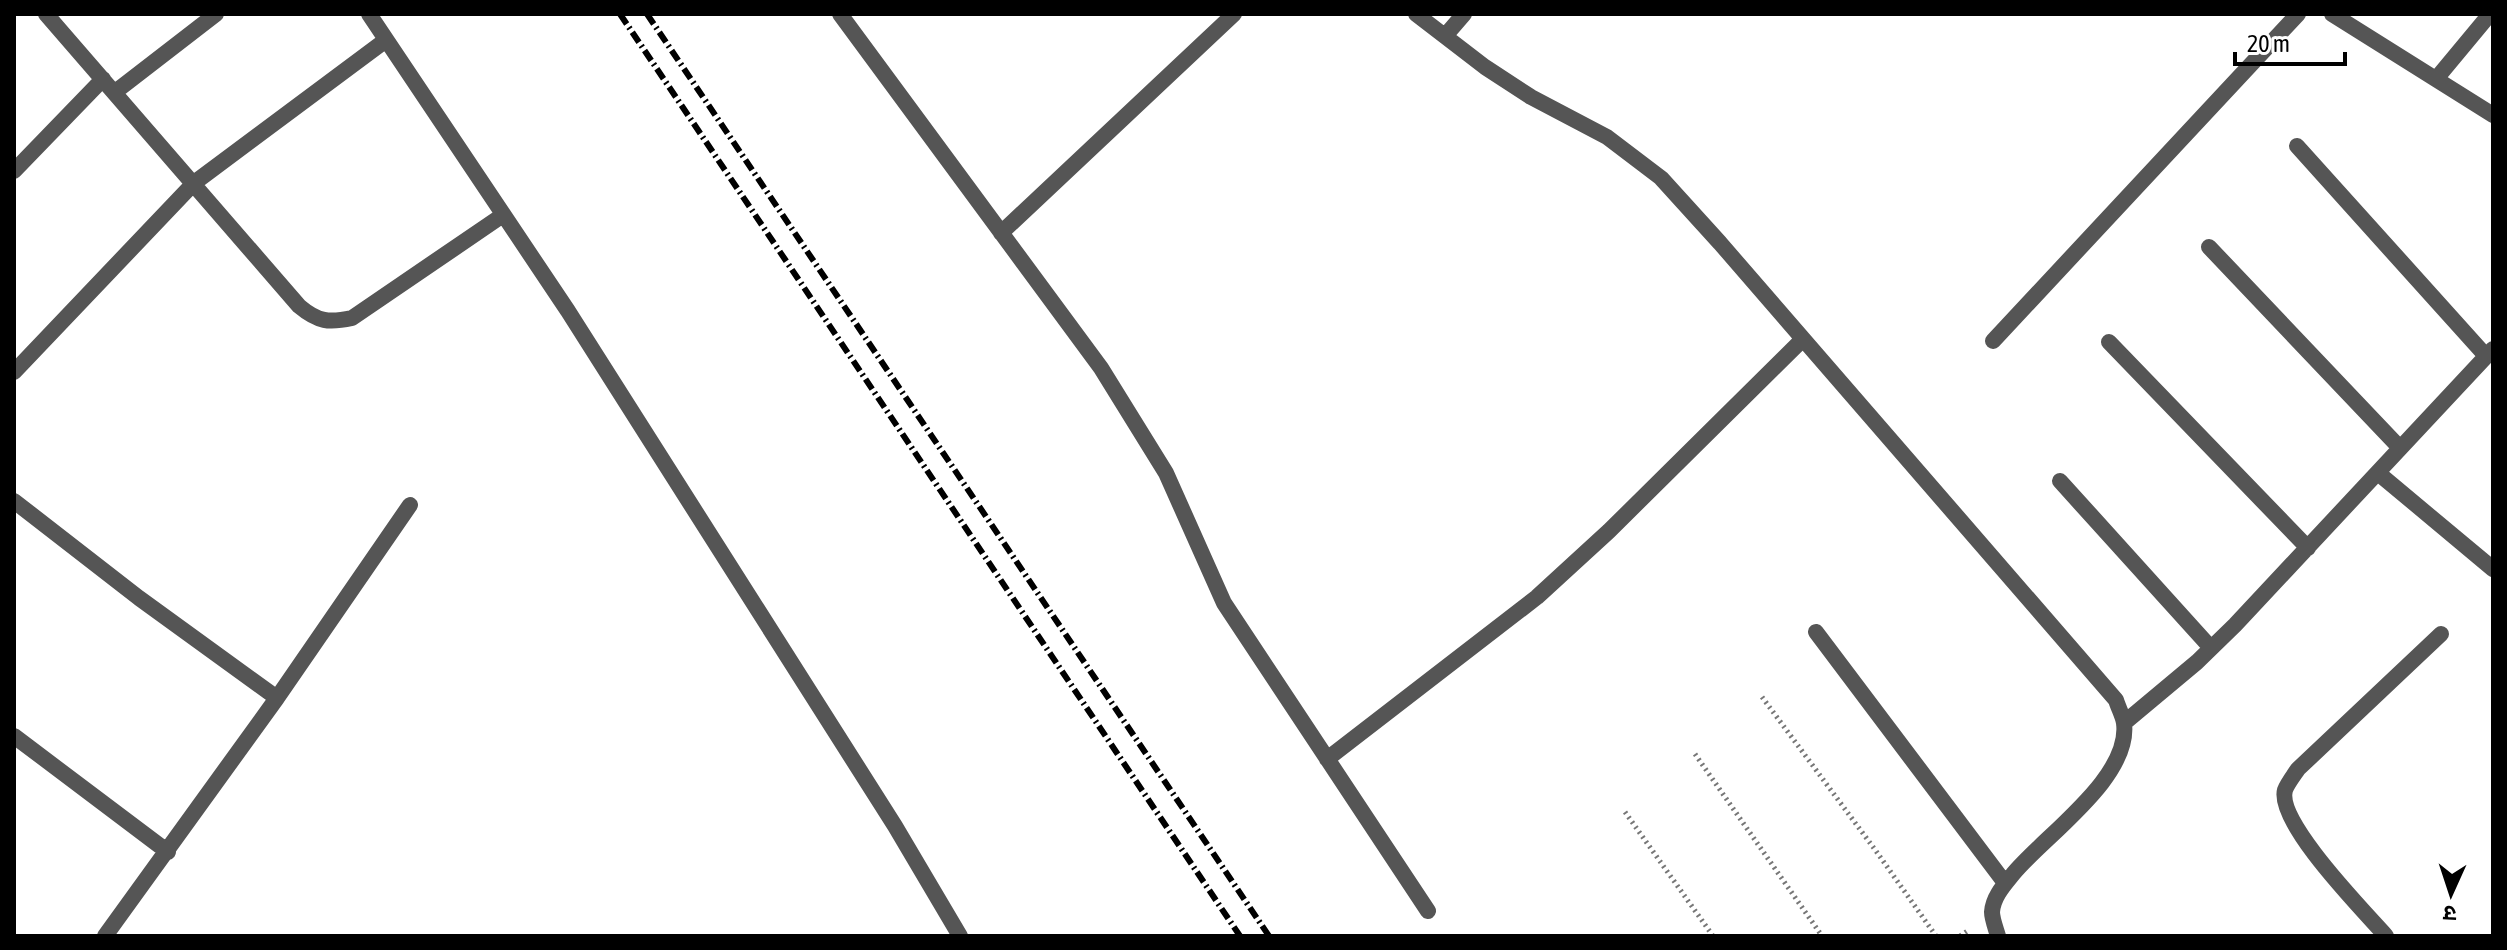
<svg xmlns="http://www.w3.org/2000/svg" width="2507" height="950" viewBox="0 0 2507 950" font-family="'Asap Condensed','Noto Sans Devanagari',sans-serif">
<rect width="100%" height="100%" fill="#fff"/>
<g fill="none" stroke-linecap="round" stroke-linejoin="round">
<path stroke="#777" stroke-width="5" stroke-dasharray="2 4" stroke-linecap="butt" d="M1762,697L1876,851L1936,936
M1695,754L1822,936
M1625,812L1713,936
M1960,936L1969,930"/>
<path stroke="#555" stroke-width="16" d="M46,14L299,306C318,322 329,323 352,318L503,215
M369,14L568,311L895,826L960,936
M840,14L1101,368L1166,473L1224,603L1428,911
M1416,14L1485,67L1531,97L1607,137L1661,178L1720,243L2116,700C2118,707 2123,716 2124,723C2131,778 2044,836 2013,874C2004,885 1993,897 1992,912C1992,919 1996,929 1998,936
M2332,14L2493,115
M1445,36L1464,14
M2436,79L2490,14
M115,92L216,14
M2297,146L2486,356
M14,171L103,79
M1001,233L1234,14
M2209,247L2400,448
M1993,341L2298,14
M2109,342L2308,548
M14,372L194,183L386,40
M2378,473L2493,569
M2060,481L2211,648
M14,501L139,598L277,698
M1816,632L2005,883
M2124,723L2197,662L2235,625L2493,349
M14,736L168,852
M1327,759L1537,597L1609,531L1803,339
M105,936L277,698L410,505
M2386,936C2364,911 2276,822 2285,790C2287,784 2294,775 2298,769L2441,634"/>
<path stroke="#000" stroke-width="6" stroke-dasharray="12 4 2 4" stroke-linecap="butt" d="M620,14L1240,936
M647,14L1269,936"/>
</g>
<rect width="2507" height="950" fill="none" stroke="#000000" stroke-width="32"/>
<g transform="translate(2451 894) rotate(183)" stroke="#ffffff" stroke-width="6" paint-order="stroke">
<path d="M0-6L14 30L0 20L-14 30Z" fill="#000000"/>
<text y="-12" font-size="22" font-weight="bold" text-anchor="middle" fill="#000000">उ</text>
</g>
<path d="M2235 52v12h110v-12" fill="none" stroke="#000000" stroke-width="4"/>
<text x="2247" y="52" font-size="24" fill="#000000" stroke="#ffffff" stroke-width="6" paint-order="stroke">20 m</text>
</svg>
